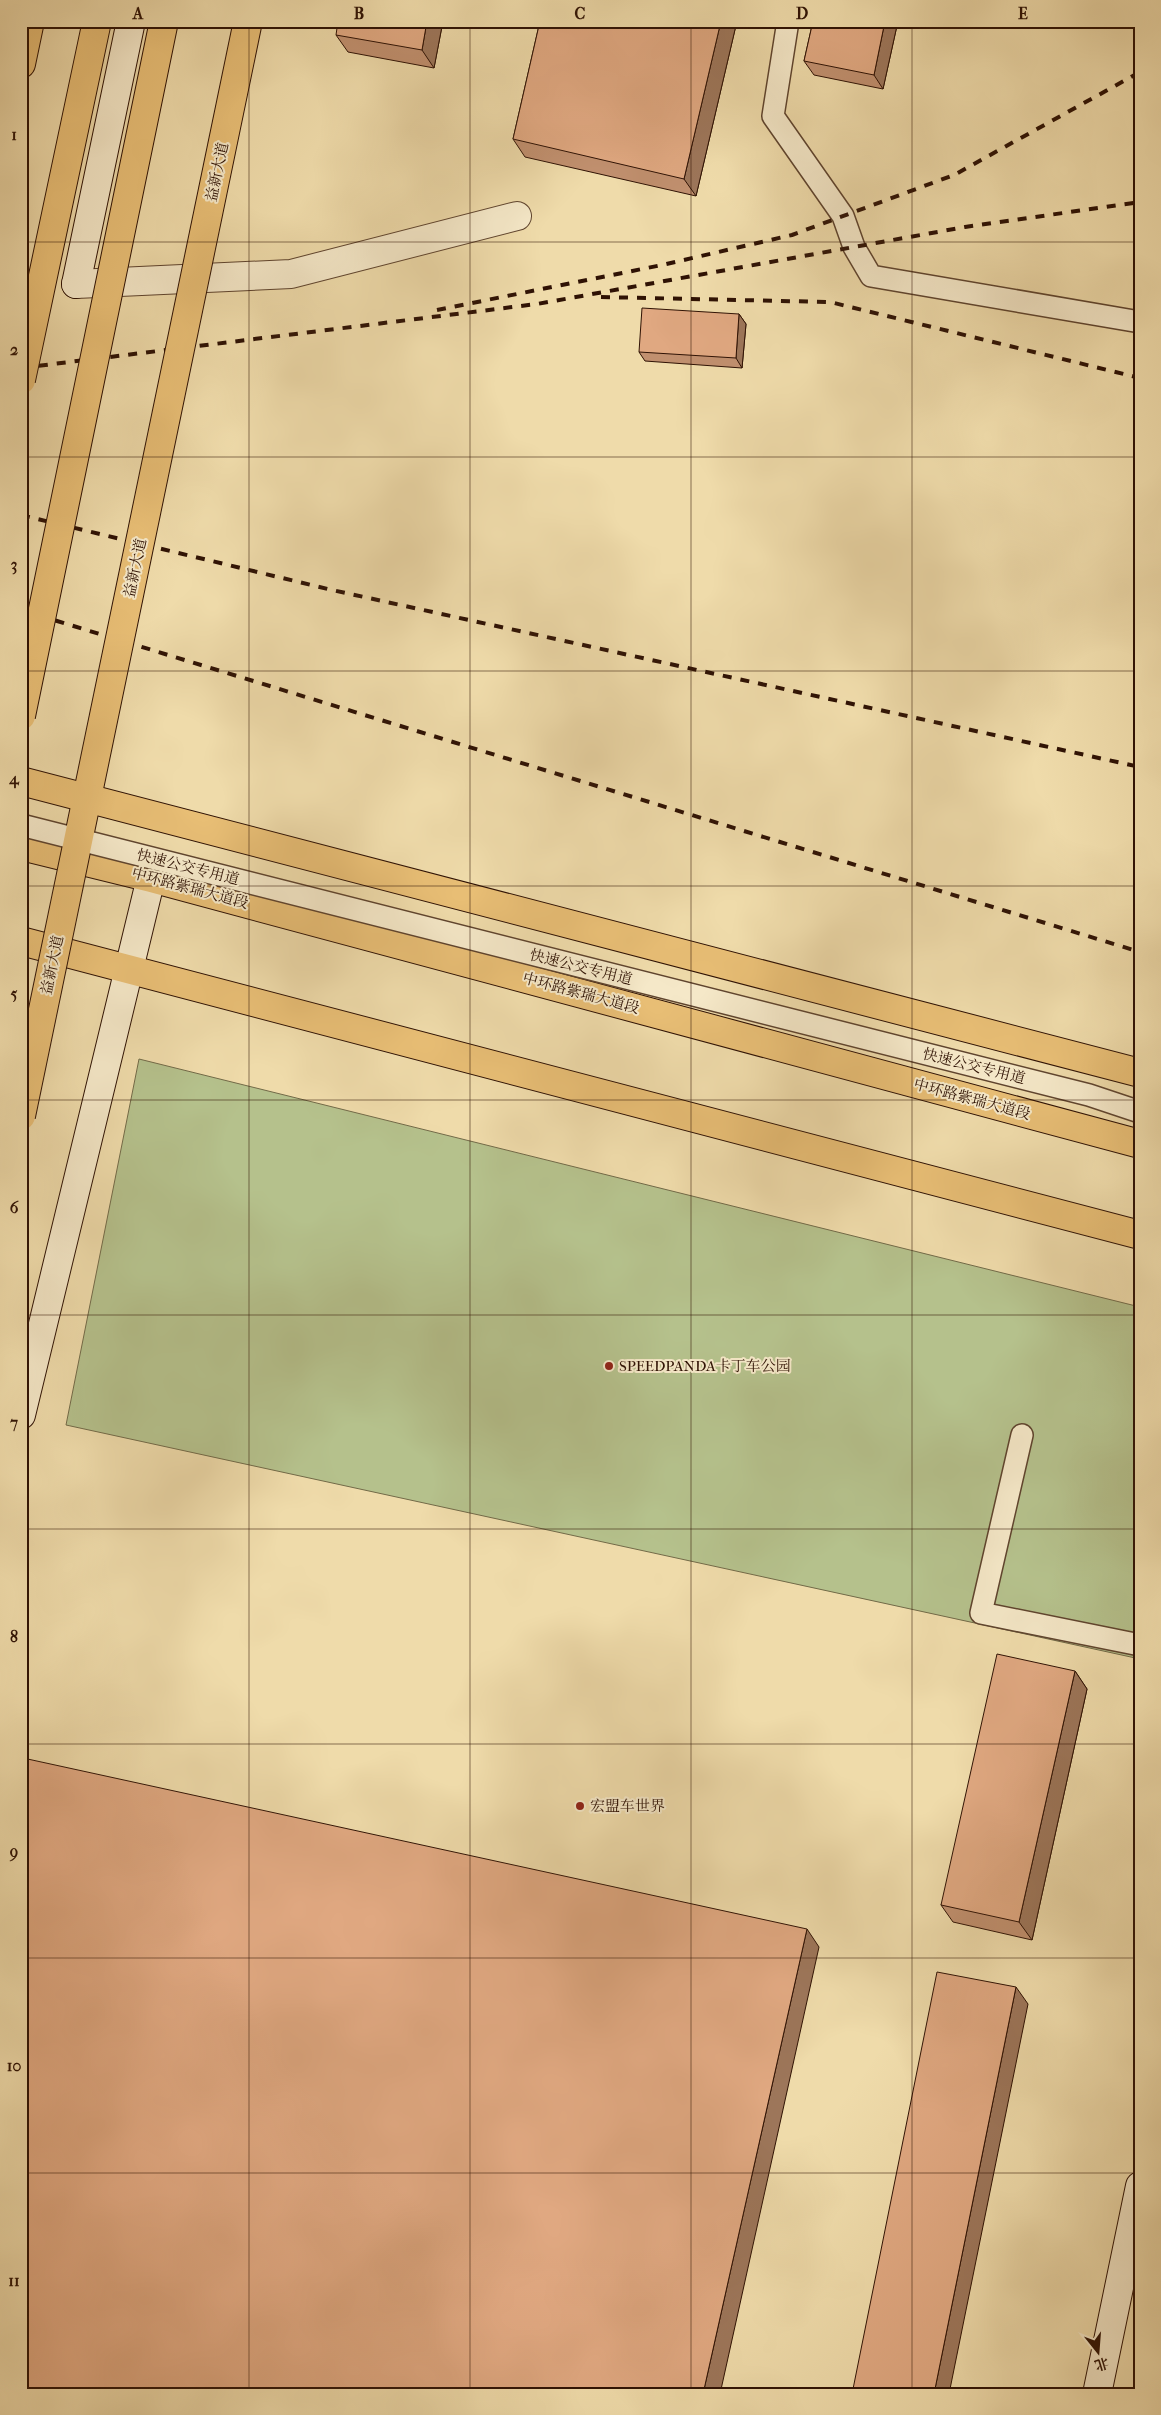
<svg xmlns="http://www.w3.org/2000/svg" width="1161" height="2415" viewBox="0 0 1161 2415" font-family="'IM FELL French Canon','Noto Serif SC',serif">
<rect width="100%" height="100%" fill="#efdbaa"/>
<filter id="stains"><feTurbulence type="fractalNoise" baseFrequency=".004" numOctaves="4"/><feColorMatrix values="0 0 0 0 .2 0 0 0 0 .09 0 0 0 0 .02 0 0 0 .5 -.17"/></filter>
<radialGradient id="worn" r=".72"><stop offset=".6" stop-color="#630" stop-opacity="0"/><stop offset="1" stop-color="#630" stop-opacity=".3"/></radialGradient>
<path fill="#b5c18c" stroke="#726a48" d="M139,1059L1140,1307V1659L66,1425Z"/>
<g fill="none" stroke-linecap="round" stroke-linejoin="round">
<defs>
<path id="lane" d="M788,21L773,116L843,216L854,247L871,276L1140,322
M1022,1435L981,1613L1140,1645"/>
<path id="street" d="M76,284L291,274L517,216"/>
<path id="secondary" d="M76,284L131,21
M21,1415L151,878
M1097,2394L1140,2186"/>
<path id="primary" d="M21,64L30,21
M21,846L151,878L1140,1144
M21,941L1140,1235"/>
</defs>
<use href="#lane" stroke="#5f442e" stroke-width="24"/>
<use href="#street" stroke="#5f442e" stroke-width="30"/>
<use href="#secondary" stroke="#2f1204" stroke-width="30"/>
<use href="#primary" stroke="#2f1204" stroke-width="30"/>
<use href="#lane" stroke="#f5e8c8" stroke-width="21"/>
<use href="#street" stroke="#f5e8c8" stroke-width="28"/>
<use href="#secondary" stroke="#f5e8c8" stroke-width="28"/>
<use href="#primary" stroke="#e8be75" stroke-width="28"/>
<path stroke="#2f1204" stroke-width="4" stroke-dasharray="9 9" stroke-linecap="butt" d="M601,297L830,302L1140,378
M437,310L662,265L792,235L954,175L1140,72
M21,368L537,304L965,227L1140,202
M21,515L332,590L1140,767
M21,610L1140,952"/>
<defs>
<path id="lane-bridge" d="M21,825L1089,1095L1140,1112"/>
<path id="primary-bridge" d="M21,1116L248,21"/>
<path id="highway-bridge" d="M21,380L97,21
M21,716L164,21
M21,781L1140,1073"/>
</defs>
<use href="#lane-bridge" stroke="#5f442e" stroke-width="24" stroke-linecap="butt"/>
<use href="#primary-bridge" stroke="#2f1204" stroke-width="30" stroke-linecap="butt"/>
<use href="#highway-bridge" stroke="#2f1204" stroke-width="30" stroke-linecap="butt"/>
<use href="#lane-bridge" stroke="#f5e8c8" stroke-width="21"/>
<use href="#primary-bridge" stroke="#e8be75" stroke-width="28"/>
<use href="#highway-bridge" stroke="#e8be75" stroke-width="28"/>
</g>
<path fill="#c1906f" stroke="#2f1204" d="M443,21L434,68L348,52L336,35Z
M540,21H737L696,196L525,157L513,139Z
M813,21H898L883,89L814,75L804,61Z
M739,314L746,324L742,368L645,361L639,352Z
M1075,1671L1087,1689L1032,1940L953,1922L941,1905Z"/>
<path fill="#9d765a" stroke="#2f1204" d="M427,21H443L434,68L422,50Z
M721,21H737L696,196L684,179Z
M885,21H898L883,89L874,75Z
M739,314L746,324L742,368L736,358Z
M1075,1671L1087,1689L1032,1940L1019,1922Z
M807,1929L819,1947L720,2394H703Z
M1016,1987L1028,2004L949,2394H934Z"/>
<path fill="#e0a881" stroke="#2f1204" d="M338,21H427L422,50L336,35Z
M540,21H721L684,179L513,139Z
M813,21H885L874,75L804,61Z
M642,308L739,314L736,358L639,352Z
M997,1654L1075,1671L1019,1922L941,1905Z
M23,1758L807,1929L703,2394H21V1764Z
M937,1972L1016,1987L934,2394H852Z"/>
<path fill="none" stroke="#2f1204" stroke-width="1" stroke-opacity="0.55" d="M249,21V2394M470,21V2394M691,21V2394M912,21V2394M21,242H1140M21,457H1140M21,671H1140M21,886H1140M21,1100H1140M21,1315H1140M21,1529H1140M21,1744H1140M21,1958H1140M21,2173H1140"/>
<g fill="#8f2418" stroke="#f5e8c8" stroke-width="2">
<circle cx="609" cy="1366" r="5"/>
<circle cx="580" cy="1806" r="5"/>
</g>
<g text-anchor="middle" stroke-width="4" stroke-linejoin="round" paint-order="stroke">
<g font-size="15" fill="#2f1204" stroke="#f5e8c8">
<text transform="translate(217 172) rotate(-78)" y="5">益新大道</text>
<text transform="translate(135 568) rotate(-78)" y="5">益新大道</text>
<text transform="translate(188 867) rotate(14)" y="5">快速公交专用道</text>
<text transform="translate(190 888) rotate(15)" y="5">中环路紫瑞大道段</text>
<text transform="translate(52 965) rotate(-78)" y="5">益新大道</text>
<text transform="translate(581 967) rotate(14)" y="5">快速公交专用道</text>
<text transform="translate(581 993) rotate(15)" y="5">中环路紫瑞大道段</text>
<text transform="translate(974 1066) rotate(14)" y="5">快速公交专用道</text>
<text transform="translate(972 1099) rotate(15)" y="5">中环路紫瑞大道段</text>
</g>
<g font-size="15" fill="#2f1204" stroke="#f5e8c8" text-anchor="start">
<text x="619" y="1371">SPEEDPANDA卡丁车公园</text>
<text x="590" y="1811">宏盟车世界</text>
</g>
</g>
<rect width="1161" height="2415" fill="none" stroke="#efdbaa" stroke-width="55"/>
<g transform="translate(1098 2352) rotate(163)" stroke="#f5e8c8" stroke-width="4" paint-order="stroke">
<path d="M0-4L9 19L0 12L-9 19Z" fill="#2f1204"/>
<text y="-8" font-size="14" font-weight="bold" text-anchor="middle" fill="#2f1204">北</text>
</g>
<rect x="28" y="28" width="1106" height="2360" fill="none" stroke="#2f1204" stroke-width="2"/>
<g font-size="16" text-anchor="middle" font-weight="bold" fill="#2f1204">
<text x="138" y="19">A</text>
<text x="359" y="19">B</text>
<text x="580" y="19">C</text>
<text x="802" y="19">D</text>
<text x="1023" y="19">E</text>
<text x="14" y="140">1</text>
<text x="14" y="355">2</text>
<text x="14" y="570">3</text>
<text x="14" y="784">4</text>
<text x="14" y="999">5</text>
<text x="14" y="1213">6</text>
<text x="14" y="1428">7</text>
<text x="14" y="1642">8</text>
<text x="14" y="1857">9</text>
<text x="14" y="2071">10</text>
<text x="14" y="2286">11</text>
</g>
<rect width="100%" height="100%" filter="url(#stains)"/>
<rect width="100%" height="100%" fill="url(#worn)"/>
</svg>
